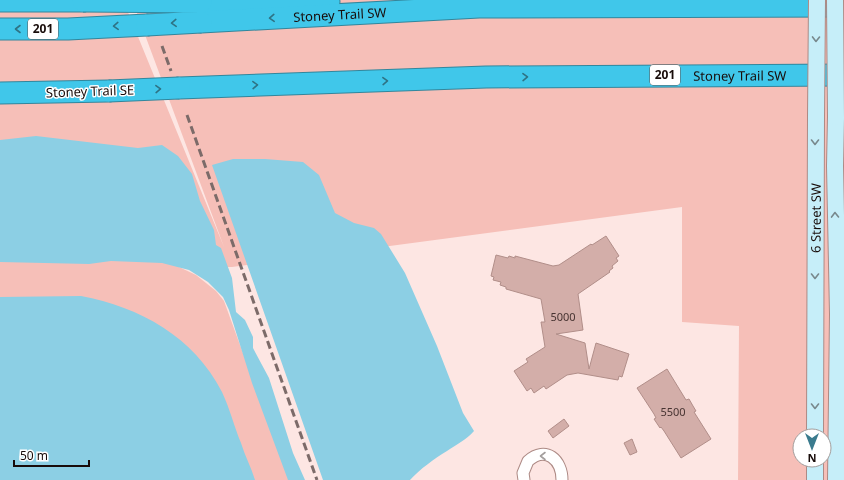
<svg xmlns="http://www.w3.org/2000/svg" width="844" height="480" viewBox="0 0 844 480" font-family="'Noto Sans',sans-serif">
<rect width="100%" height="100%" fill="#fde6e3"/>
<path fill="#f6bfb8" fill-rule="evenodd" d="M0,0H123L224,247L132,0H844V480H738L739,326L682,322V207L232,267H179L196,275L216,291L224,301L289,480H0ZM800,436H824V460H800Z"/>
<path fill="#8ccfe4" d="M36,136L138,148L162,145L178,156L192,174L200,201L214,230L216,245L221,248L232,278L236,312L245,320L253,337V348L269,378L293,453L305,480H288L252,383L229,310L223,297L208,282L189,270L162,263L111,261L89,264L0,262V140Z
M233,159H265L303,162L319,175L335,213L354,223L374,228L381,234L405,273L437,346L463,413L474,431C466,440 457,444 447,451C434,459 420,469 410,480H323L212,165Z
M81,296C140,307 194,337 222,392C230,409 234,426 241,443C245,456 251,467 255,480H0V297Z"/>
<path fill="#d3aea9" stroke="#b18e89" d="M606,236L619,256L616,258L618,261L612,266L613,268L609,271L610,272L578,294L583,330L556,334L585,343L589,369L596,343L629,354L622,377L619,376L618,380L578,373L567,375L546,389L544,386L534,393L531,388L527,391L514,371L528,362L526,359L545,347L541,322H545L541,299L506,289V287L500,285L501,282L493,280L494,277L491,276L496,255L508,258L509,256L515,258V256L553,266L559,265L591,244L592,245Z
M667,369L686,400L689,399L693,406L696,411L694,412L711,439L681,458L664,431L661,427L660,428L654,419L656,418L654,414L637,388Z
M564,419L569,426L553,438L548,431Z
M632,439L637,452L630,455L624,443Z"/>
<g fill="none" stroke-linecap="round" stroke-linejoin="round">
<defs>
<path id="street" d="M524,480L523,473L528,461C546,445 562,460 562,480"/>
<g id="secondary">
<path d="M836,117L835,166L838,314L836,480"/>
<path id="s1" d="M815,436L816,117"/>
<path d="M815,460V480"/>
</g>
<g id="highway">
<path d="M0,1H83"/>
<path d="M201,2H329"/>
<path id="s2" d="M201,22L479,7L844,6"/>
<path d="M0,29H68L147,25"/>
<path id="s3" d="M179,88L486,77L844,75"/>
<path d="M0,93L109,91"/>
</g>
</defs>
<use href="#street" stroke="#ad8a85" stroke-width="13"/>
<use href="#secondary" stroke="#ad8a85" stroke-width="18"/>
<use href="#highway" stroke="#32869c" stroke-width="23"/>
<use href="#street" stroke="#fff" stroke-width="11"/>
<use href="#secondary" stroke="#c6eef9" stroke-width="16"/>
<use href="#highway" stroke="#40c7ea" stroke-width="21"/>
<path stroke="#7c6b69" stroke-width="3" stroke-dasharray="8 4" stroke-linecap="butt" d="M162,46L171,71
M187,115L317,480"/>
<defs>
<path id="secondary-bridge" d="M835,0L836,117
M816,117L817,0"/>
<path id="highway-bridge" d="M83,1L201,2
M147,25L201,22
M109,91L179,88"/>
</defs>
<use href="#secondary-bridge" stroke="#ad8a85" stroke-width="18" stroke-linecap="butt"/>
<use href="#highway-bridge" stroke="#32869c" stroke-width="23" stroke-linecap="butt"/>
<use href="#secondary-bridge" stroke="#c6eef9" stroke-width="16"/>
<use href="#highway-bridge" stroke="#40c7ea" stroke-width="21"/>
</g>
<defs><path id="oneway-chevron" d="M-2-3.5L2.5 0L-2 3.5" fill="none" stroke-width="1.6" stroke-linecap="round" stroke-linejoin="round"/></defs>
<g stroke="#2e7385">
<use href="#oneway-chevron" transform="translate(272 18) rotate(177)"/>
<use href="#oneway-chevron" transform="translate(174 23) rotate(177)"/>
<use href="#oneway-chevron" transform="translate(116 26) rotate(177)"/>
<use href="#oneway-chevron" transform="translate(18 29) rotate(180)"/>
<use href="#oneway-chevron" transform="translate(525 77) rotate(-1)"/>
<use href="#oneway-chevron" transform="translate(385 81) rotate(-2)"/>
<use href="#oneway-chevron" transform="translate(255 85) rotate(-2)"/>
<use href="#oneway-chevron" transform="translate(158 89) rotate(-2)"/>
</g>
<g stroke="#78888d">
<use href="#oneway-chevron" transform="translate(816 39) rotate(91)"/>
<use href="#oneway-chevron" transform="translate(815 142) rotate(90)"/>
<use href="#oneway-chevron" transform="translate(835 215) rotate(-91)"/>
<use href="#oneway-chevron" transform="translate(815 276) rotate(90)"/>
<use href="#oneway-chevron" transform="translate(815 406) rotate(90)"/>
</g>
<use stroke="#a39e9d" href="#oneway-chevron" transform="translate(543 456) rotate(180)"/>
<g text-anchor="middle" stroke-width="3" stroke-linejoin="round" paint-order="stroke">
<g font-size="11" fill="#473432">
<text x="563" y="321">5000</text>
<text x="673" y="416">5500</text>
</g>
<g fill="#fff" stroke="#5d5554" stroke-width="1">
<rect x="28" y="19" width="30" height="20" rx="3"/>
<rect x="650" y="65" width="30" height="20" rx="3"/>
</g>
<g font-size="12" font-weight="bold" fill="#180c0a">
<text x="43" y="33">201</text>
<text x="665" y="79">201</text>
</g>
<g font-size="13" fill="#180c0a" stroke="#fff">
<text dy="5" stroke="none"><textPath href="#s2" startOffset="139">Stoney Trail SW</textPath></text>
<text dy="5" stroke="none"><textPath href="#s3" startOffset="561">Stoney Trail SW</textPath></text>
<text transform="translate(90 91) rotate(-2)" y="5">Stoney Trail SE</text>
<text dy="5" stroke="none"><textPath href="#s1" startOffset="218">6 Street SW</textPath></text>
</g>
</g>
<g transform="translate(812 448) rotate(180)"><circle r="19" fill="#ffffff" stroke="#a39e9d"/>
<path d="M0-3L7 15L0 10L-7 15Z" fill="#3a7b8e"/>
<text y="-6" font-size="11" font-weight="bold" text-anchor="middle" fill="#180c0a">N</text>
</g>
<path d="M14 460v6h75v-6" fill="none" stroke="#180c0a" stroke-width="2"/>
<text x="20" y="460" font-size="12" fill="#180c0a" stroke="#ffffff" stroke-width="3" paint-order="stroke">50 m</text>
</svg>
